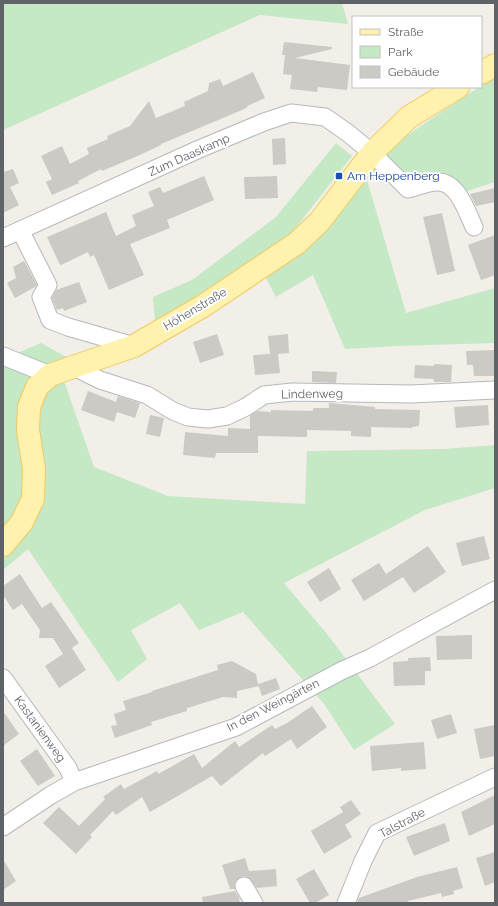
<svg xmlns="http://www.w3.org/2000/svg" width="498" height="906" viewBox="0 0 498 906" font-family="Raleway,sans-serif">
<rect width="100%" height="100%" fill="#f1efe8"/>
<path fill="#c5e8c5" d="M3,3H342L348,24L260,15L3,130Z
M495,76V182L464,192L447,174L367,180L406,313L495,288V343L396,346L345,349L313,275L276,297L266,278L309,244L367,180L391,146L479,87H481V86Z
M336,143L352,156L290,235L201,297L155,322L153,297L192,280L276,217Z
M41,343L70,359L44,368L19,402L18,426L28,474L15,518L3,533V359Z
M63,378L94,467L168,496L305,504L307,451L444,449L495,445V488L425,510L284,583L327,634L395,724L354,750L324,704L243,612L199,630L180,603L131,630L147,659L118,682L28,549L3,570V552L43,471L39,428L43,393Z"/>
<path fill="#cccac5" d="M284,42L332,47V49L295,58L350,65L347,90L318,87L317,92L290,89L292,75L283,74L285,55H282Z
M253,72L265,98L247,106L248,107L242,110L161,144V145L140,155L102,171L101,169L78,181L79,183L52,195L46,182L52,179L41,156L62,146L70,164L89,154L87,148L108,139L107,136L130,126L149,101L156,118L185,106L184,102L208,91L209,83L220,79L223,86Z
M285,138L286,164L273,165L272,139Z
M13,169L19,183L10,187L19,205L3,213V172Z
M204,176L214,200L167,220L170,228L130,244L144,275L109,290L94,255L90,257L88,252L61,265L59,263L47,237L106,212L116,236L136,226L132,215L154,206L148,192L160,187L163,193Z
M277,176L278,198L245,199L244,177Z
M495,188V202L476,206L470,194Z
M442,213L455,271L437,275L423,217Z
M495,235V275L481,280L468,245Z
M24,261L37,285L35,287L15,298L7,283L16,278L13,267Z
M79,282L87,302L64,311L63,308L57,310L52,298L56,290Z
M217,334L224,355L200,363L193,342Z
M288,334L289,353L278,354L280,373L255,375L253,355L270,354L268,336Z
M495,350V376H474L473,365H467L466,351Z
M434,364L452,365L451,382H434V379L414,378L415,365L434,366Z
M312,371L337,372L336,383L312,382Z
M88,391L116,402L118,396L140,403L135,418L117,412L114,422L81,410Z
M329,403L375,407V409L420,410L419,426L412,427V428L371,427V437L351,436V431L307,430V437L258,436V453H216L215,458L183,455L185,432L228,436V428L250,429V416L257,411L271,412V410L313,411V408H329Z
M488,405L489,425L456,428L454,407Z
M150,415L164,418L160,437L146,434Z
M484,536L490,559L462,566L456,543Z
M428,546L446,572L414,593L403,577L364,601L351,580L379,563L386,574Z
M329,568L341,589L320,602L307,582Z
M20,574L42,608L51,602L79,643L72,648L86,670L59,688L45,666L63,654L53,638H39L40,630L22,604L13,610L3,595V586Z
M472,635V659L437,660L436,636Z
M430,657L431,671H425V685L394,686L393,662L408,661V658Z
M232,661L256,674L258,684L276,678L280,689L262,696L258,684L259,686L237,691V698L223,697L187,708V711L151,722L152,725L115,738L111,726L117,725L114,714L126,710L123,701L152,692V691L218,670L217,665Z
M312,706L327,727L297,749L291,739L265,756L263,753L221,786L212,776L150,812L142,797L116,815L113,811L90,835L92,837L76,854L43,823L59,807L79,826L105,799L103,797L121,784L124,789L157,771L158,774L194,754L202,768L235,741L239,747L272,725L275,729L287,723Z
M3,711L19,734L3,746Z
M451,714L457,733L437,739L431,720Z
M495,725V756L480,759L474,729Z
M424,742L426,769L401,771V768L372,771L370,746Z
M37,749L55,776L38,786L20,761Z
M495,795V824L469,836L461,812Z
M351,800L361,814L345,825L352,837L324,854L311,831L343,812L340,807Z
M445,823L450,841L414,856L406,837Z
M495,852V882L485,886L476,858Z
M245,858L249,871L276,869L277,886L257,888L249,878L244,876L239,878L236,881L235,889H230L222,865Z
M3,859L16,881L3,890Z
M457,867L463,888L453,891L454,894L442,897L441,893L408,901L409,903H357L359,898L417,877Z
M314,869L329,895L315,903H310L296,879Z
M235,891L239,897L240,903H203L202,897Z"/>
<g fill="none" stroke-linecap="round" stroke-linejoin="round">
<defs>
<path id="minor" d="M20,230L48,285L41,297L50,320L68,327L134,346
M3,238L197,150L264,122L291,113L325,117L348,133L372,153L408,189C417,187 429,181 439,182C458,183 467,212 474,227
M3,356L50,375
M74,367L100,380L147,395L173,411L188,417L208,419L227,416L246,407L264,395L292,392L411,394L495,390
M3,678L68,768L74,782
M3,827L51,795L74,782L236,727L341,671L370,658L495,590
M244,886L254,903
M346,903L363,861L377,833L495,777"/>
<path id="major" d="M481,73L495,65
M3,545L22,522L33,499L34,469L28,430L29,407L37,387L50,375L134,346L203,306L297,243L320,221L372,153L409,117L458,87"/>
</defs>
<use href="#minor" stroke="#b5b8bc" stroke-width="19"/>
<use href="#major" stroke="#f2c960" stroke-width="24"/>
<use href="#minor" stroke="#fff" stroke-width="17"/>
<use href="#major" stroke="#fff2af" stroke-width="22"/>
</g>
<rect fill="#1a4fb4" stroke="#fff" stroke-width="1.5" x="335" y="172" width="8" height="8" rx="2"/>
<g text-anchor="middle" stroke-width="4" stroke-linejoin="round" paint-order="stroke">
<g font-size="12" fill="#5f6368" stroke="#fff">
<text transform="translate(189 155) rotate(-24)" y="4">Zum Daaskamp</text>
<text transform="translate(195 309) rotate(-31)" y="4">Höhenstraße</text>
<text transform="translate(312 394) rotate(-1)" y="4">Lindenweg</text>
<text transform="translate(273 705) rotate(-27)" y="4">In den Weingärten</text>
<text transform="translate(40 729) rotate(54)" y="4">Kastanienweg</text>
<text transform="translate(402 823) rotate(-28)" y="4">Talstraße</text>
</g>
<g font-size="12" fill="#164399" stroke="#fff" text-anchor="start">
<text x="347" y="180">Am Heppenberg</text>
</g>
</g>
<rect width="498" height="906" fill="none" stroke="#5f6368" stroke-width="8"/>
<rect x="352" y="16" width="130" height="72" fill="#ffffff" stroke="#bfc1c3"/>
<rect x="360" y="29" width="20" height="6" fill="#fff2af" stroke="#bfc1c3"/>
<text x="388" y="36" font-size="12" fill="#5f6368">Straße</text>
<rect x="360" y="46" width="20" height="12" fill="#c5e8c5" stroke="#bfc1c3"/>
<text x="388" y="56" font-size="12" fill="#5f6368">Park</text>
<rect x="360" y="66" width="20" height="12" fill="#cccac5" stroke="#bfc1c3"/>
<text x="388" y="76" font-size="12" fill="#5f6368">Gebäude</text>
</svg>
